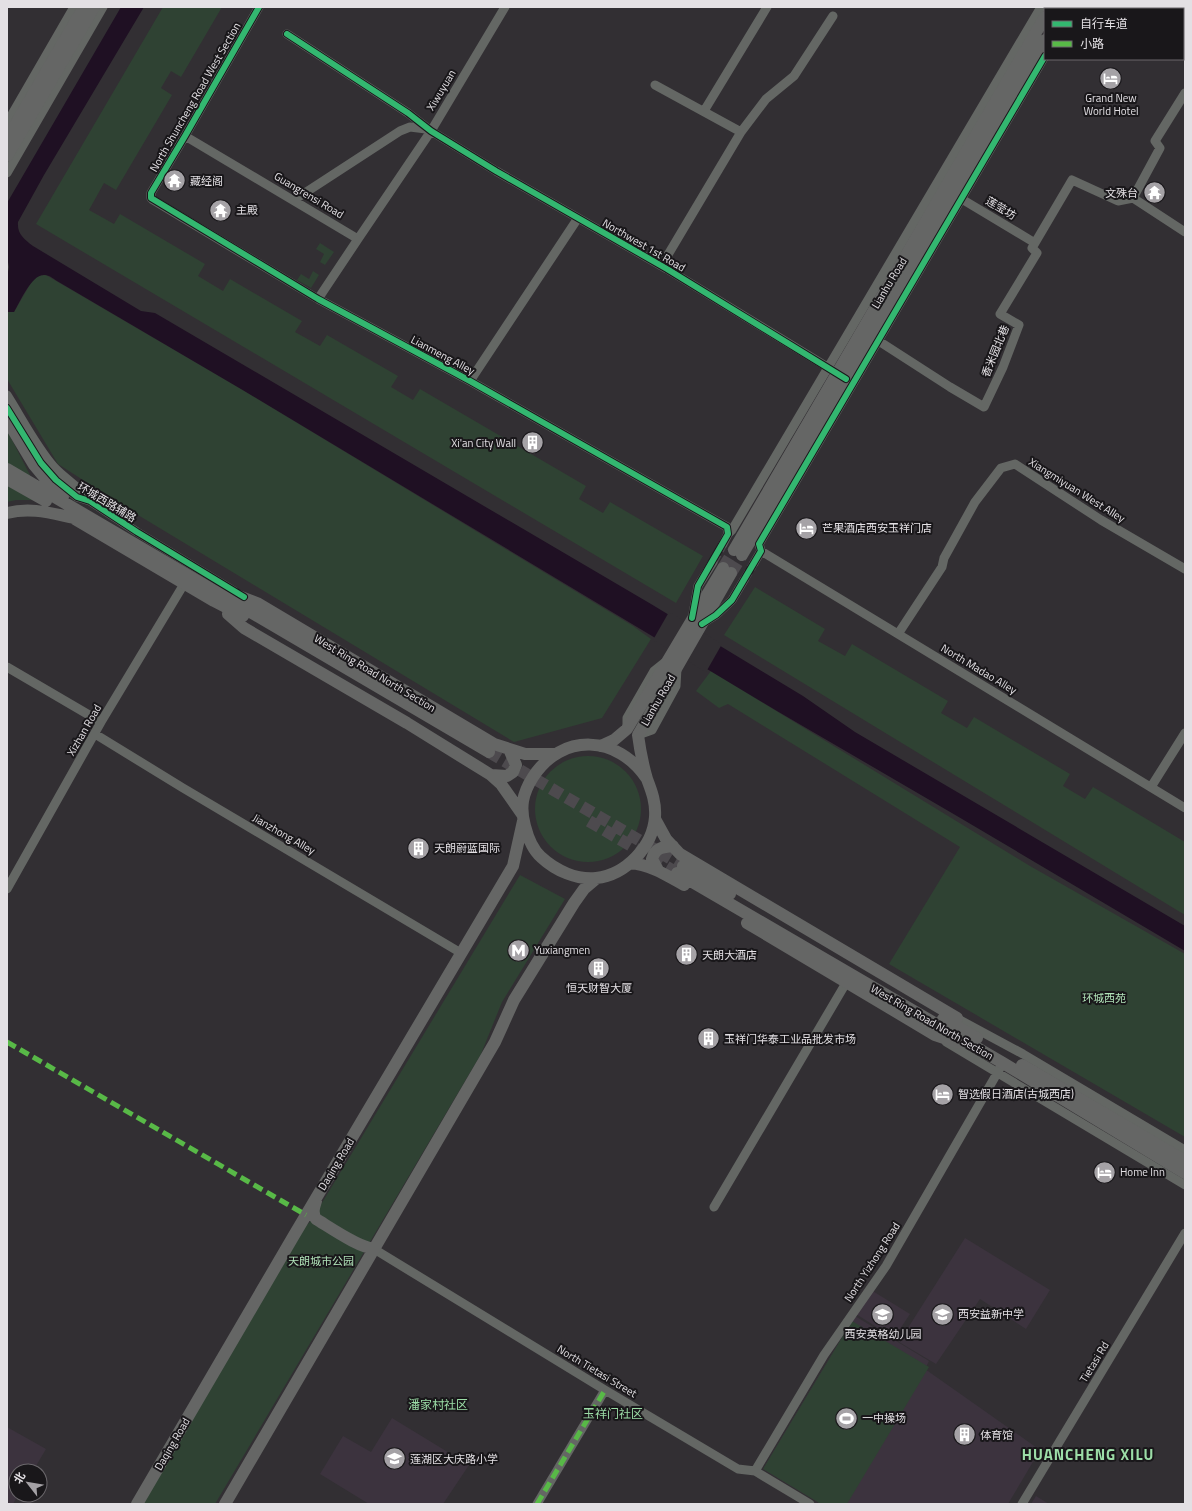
<svg xmlns="http://www.w3.org/2000/svg" width="1192" height="1511" viewBox="0 0 1192 1511" font-family="'Titillium Web','Noto Sans SC',sans-serif">
<rect width="100%" height="100%" fill="#322f33"/>
<path fill="#3c333e" d="M965,1238L1050,1290L1026,1329L980,1299L936,1364L899,1342Z
M871,1290L910,1314L894,1338L856,1314Z
M855,1316L929,1361L925,1369L1040,1450L1008,1504H821L763,1469Z
M392,1418L469,1465L443,1504H369L320,1474L343,1436L371,1452Z
M7,1427L46,1449L33,1471H16V1495H18L13,1504H7Z
M1036,1496L1049,1504H1031Z"/>
<path fill="#2f4233" d="M163,7H222L181,77L171,71L161,88L172,95L116,190L104,183L89,210L114,224L120,214L205,264L198,276L223,291L230,279L302,321L295,332L320,346L327,335L398,376L391,387L413,400L420,389L586,486L579,499L603,513L610,502L703,556L676,603L36,224Z
M320,243L334,252L325,265L320,262L324,254L316,249Z
M313,271L319,275L311,288L297,280L301,274L309,279Z
M46,275L241,389L633,626L651,639L602,718L514,742L133,512L58,464L7,379V312H14L32,281L37,276Z
M7,431L9,434L33,481L7,464Z
M7,484L35,500H16L7,502Z
M755,587L825,629L818,641L845,656L852,644L948,701L941,713L967,728L974,717L1070,774L1063,786L1085,799L1093,787L1185,842V915L724,635Z
M711,671L1030,866L1185,954V1137L889,964L960,847L728,704L719,708L696,691Z
M535 809a53 53 0 1 1 106 0a53 53 0 1 1-106 0Z
M520,875L565,899L502,1002L481,1054L215,1504H141L304,1227L309,1223L314,1216Z
M852,1321L929,1367L847,1504H821L763,1469Z"/>
<path fill="#1f1023" d="M121,7H144L44,175L18,222C17,234 24,239 33,246L141,311L155,313L651,604L803,696L855,732L1185,926V951L957,816L777,711L241,389L57,281C54,279 49,275 45,275C32,273 20,302 14,312H7V277L9,267L7,257V203Z"/>
<path fill="#322f33" d="M669,612L722,644L706,672L653,640Z"/>
<g fill="none" stroke-linecap="round" stroke-linejoin="round">
<path stroke="#4d4a4e" stroke-width="9" stroke-dasharray="9 4.5" stroke-linecap="butt" d="M713,562L723,544
M744,580L754,563"/>
<path stroke="#4d4a4e" stroke-width="12" stroke-dasharray="12 6" stroke-linecap="butt" d="M723,568L734,550
M731,573L742,555
M489,752L683,866
M589,821L677,873"/>
<path stroke="#646764" stroke-width="9" d="M259,7L185,136L151,193V198L153,200L318,299L470,381L727,527L728,534L723,544
M1073,9L1074,7
M1085,9L1086,7
M287,34L408,113L431,131L496,171L667,269L842,376
M655,85L741,132
M704,111L767,7
M7,123L74,7
M185,136L358,239L318,299
M7,173L103,7
M955,195L1035,243
M1133,198L1160,148L1155,141L1185,93
M294,200L400,131L410,127L426,129
M358,239L431,131L505,7
M667,269L666,258L741,132L766,99L794,76L833,16
M874,338L950,387L984,407L1003,367L1019,325L1000,314L1037,253L1032,248L1072,180L1118,201L1133,198L1185,232
M470,381L578,218
M7,395C21,417 37,448 54,467C65,479 80,487 90,501
M7,408L41,463L56,480L77,497L90,501L137,532L234,591
M728,534L732,530L1041,7
M761,551L1185,808
M754,563L761,551L759,544L1045,56
M693,614L698,586L713,562
M703,623L716,615L732,600L744,580
M898,634L942,567L944,558L975,502L1001,468L1015,464L1101,520L1185,569
M7,667L101,722
M627,729V718L654,671L664,663
M95,734L183,788L461,953
M638,735L652,730L676,686L677,668
M1151,787L1185,733
M7,889L101,722L184,584
M958,1019L1023,1054L1185,1150
M946,1042L1185,1185
M714,1207L846,983
M374,1249L605,1390L738,1469L755,1471L810,1504
M755,1471L824,1355L886,1266L1003,1063
M537,1504L605,1390
M1022,1504L1185,1233"/>
<path stroke="#656665" stroke-width="12" d="M1050,9L1051,7
M1063,9L1065,7
M7,139L84,7
M7,156L94,7
M7,420L34,465L44,477L63,497
M7,469L489,752
M7,479L46,501
M7,513C31,507 50,513 74,518
M75,519L214,601L243,616
M734,550L1045,17
M742,555L1045,40
M223,590L257,603L494,744L525,754H555
M228,614L244,628L407,723L491,775L501,784L522,814
M601,746L614,740L627,729L723,568
M491,775L507,776L513,772L516,765L509,749
M647,779C618,735 562,732 533,777C522,794 520,808 525,826C528,838 532,849 541,857C556,871 577,880 596,878C626,875 653,846 655,817C656,803 652,792 647,779C643,765 640,750 638,735L731,573
M655,819L666,839L680,854L957,1018
M630,863C651,865 666,875 684,885
M683,866L730,894
M658,870L652,859C655,848 662,847 673,846
M677,873L1003,1063L1185,1173
M747,923L935,1035L959,1043
M943,1019L977,1038
M1022,1065L1185,1161
M316,1201C314,1207 312,1213 316,1219C328,1226 362,1250 375,1248
M137,1504L293,1237L513,866L523,821
M225,1504L495,1042L514,1000L574,903L584,889L597,878"/>
<path stroke="#58b947" stroke-width="5" stroke-dasharray="10 5" stroke-linecap="butt" d="M7,1042L306,1215
M537,1504L605,1390"/>
<defs>
<path id="cycleway" d="M259,7L185,136L151,193V198L318,299L470,381L727,527L728,534L698,586L692,618
M287,34L408,113L431,131L496,171L667,269L846,379
M7,408L41,463L56,480L77,497L90,501L137,532L244,597
M702,624L716,615L732,600L761,551L759,544L1045,56"/>
</defs>
<use href="#cycleway" stroke="#19171a" stroke-width="8"/>
<use href="#cycleway" stroke="#33b770" stroke-width="6"/>
</g>
<defs>
<symbol id="hotel-disc" viewBox="-11 -11 22 22"><circle r="9.5" fill="#a5a2a6" stroke="#19171a"/><path d="M-6-4.5h1.5V1H6V5H4.5V3h-9V5H-6ZM-4 0a1.8 1.8 0 1 1 3.6 0ZM.5 0V-2.5h3Q6-2.5 6 0Z" fill="#fff"/></symbol>
<symbol id="temple-disc" viewBox="-11 -11 22 22"><circle r="9.5" fill="#a5a2a6" stroke="#19171a"/><path d="M0-6L5-2H3V0L6.5 2.5H4V6H1.5V3h-3V6H-4V2.5H-6.5L-3 0V-2H-5Z" fill="#fff"/></symbol>
<symbol id="building-disc" viewBox="-11 -11 22 22"><circle r="9.5" fill="#a5a2a6" stroke="#19171a"/><path d="M-4-6H4V6H1V3H-1V6H-4ZM-2.5-4.3h1.7v1.8h-1.7ZM.8-4.3h1.7v1.8H.8ZM-2.5-1h1.7V.8h-1.7ZM.8-1h1.7V.8H.8Z" fill="#fff"/></symbol>
<symbol id="metro-disc" viewBox="-11 -11 22 22"><circle r="9.5" fill="#a5a2a6" stroke="#19171a"/><path d="M-5.5 5V-5H-3L0 0L3-5H5.5V5H3V-.5L0 4L-3-.5V5Z" fill="#fff"/></symbol>
<symbol id="school-disc" viewBox="-11 -11 22 22"><circle r="9.5" fill="#a5a2a6" stroke="#19171a"/><path d="M0-5L7-2L0 1L-7-2ZM-4 1L0 2.5L4 1V4Q0 6-4 4Z" fill="#fff"/></symbol>
<symbol id="stadium-disc" viewBox="-11 -11 22 22"><circle r="9.5" fill="#a5a2a6" stroke="#19171a"/><path d="M0-5a6.5 5 0 1 0 0 10a6.5 5 0 1 0 0-10ZM-3.5-1.8h7v3.6h-7Z" fill="#fff"/></symbol>
</defs>
<g fill-rule="evenodd">
<use href="#hotel-disc" x="1098" y="66" width="25" height="25"/>
<use href="#temple-disc" x="162" y="168" width="25" height="25"/>
<use href="#temple-disc" x="1142" y="180" width="25" height="25"/>
<use href="#temple-disc" x="208" y="198" width="25" height="25"/>
<use href="#building-disc" x="520" y="430" width="25" height="25"/>
<use href="#hotel-disc" x="794" y="516" width="25" height="25"/>
<use href="#building-disc" x="406" y="836" width="25" height="25"/>
<use href="#metro-disc" x="506" y="938" width="25" height="25"/>
<use href="#building-disc" x="674" y="942" width="25" height="25"/>
<use href="#building-disc" x="586" y="956" width="25" height="25"/>
<use href="#building-disc" x="696" y="1026" width="25" height="25"/>
<use href="#hotel-disc" x="930" y="1082" width="25" height="25"/>
<use href="#hotel-disc" x="1092" y="1160" width="25" height="25"/>
<use href="#school-disc" x="870" y="1302" width="25" height="25"/>
<use href="#school-disc" x="930" y="1302" width="25" height="25"/>
<use href="#stadium-disc" x="834" y="1406" width="25" height="25"/>
<use href="#building-disc" x="952" y="1422" width="25" height="25"/>
<use href="#school-disc" x="382" y="1446" width="25" height="25"/>
</g>
<g text-anchor="middle" stroke-width="4" stroke-linejoin="round" paint-order="stroke">
<g font-size="11" fill="#e3e0e4" stroke="#19171a">
<text transform="translate(441 90) rotate(-59)" y="4">Xiwuyuan</text>
<text transform="translate(195 97) rotate(-60)" y="4">North Shuncheng Road West Section</text>
<text transform="translate(309 195) rotate(31)" y="4">Guangrensi Road</text>
<text transform="translate(1001 208) rotate(31)" y="4">莲莹坊</text>
<text transform="translate(644 245) rotate(30)" y="4">Northwest 1st Road</text>
<text transform="translate(889 283) rotate(-59)" y="4">Lianhu Road</text>
<text transform="translate(995 351) rotate(-68)" y="4">香米园北巷</text>
<text transform="translate(443 355) rotate(28)" y="4">Lianmeng Alley</text>
<text transform="translate(1077 490) rotate(32)" y="4">Xiangmiyuan West Alley</text>
<text transform="translate(107 502) rotate(31)" y="4">环城西路辅路</text>
<text transform="translate(979 669) rotate(31)" y="4">North Madao Alley</text>
<text transform="translate(375 673) rotate(31)" y="4">West Ring Road North Section</text>
<text transform="translate(658 700) rotate(-60)" y="4">Lianhu Road</text>
<text transform="translate(84 730) rotate(-60)" y="4">Xizhan Road</text>
<text transform="translate(284 834) rotate(30)" y="4">Jianzhong Alley</text>
<text transform="translate(932 1022) rotate(30)" y="4">West Ring Road North Section</text>
<text transform="translate(336 1164) rotate(-59)" y="4">Daqing Road</text>
<text transform="translate(872 1262) rotate(-57)" y="4">North Yizhong Road</text>
<text transform="translate(1094 1362) rotate(-59)" y="4">Tietasi Rd</text>
<text transform="translate(597 1371) rotate(31)" y="4">North Tietasi Street</text>
<text transform="translate(172 1444) rotate(-60)" y="4">Daqing Road</text>
</g>
<g font-size="11" fill="#e3e0e4" stroke="#19171a" text-anchor="start">
<text x="1111" y="102" text-anchor="middle">Grand New<tspan x="1111" dy="13">World Hotel</tspan></text>
<text x="190" y="185">藏经阁</text>
<text x="1138" y="197" text-anchor="end">文殊台</text>
<text x="236" y="214">主殿</text>
<text x="516" y="447" text-anchor="end">Xi'an City Wall</text>
<text x="822" y="532">芒果酒店西安玉祥门店</text>
<text x="434" y="852">天朗蔚蓝国际</text>
<text x="534" y="954">Yuxiangmen</text>
<text x="702" y="959">天朗大酒店</text>
<text x="599" y="992" text-anchor="middle">恒天财智大厦</text>
<text x="724" y="1043">玉祥门华泰工业品批发市场</text>
<text x="958" y="1098">智选假日酒店(古城西店)</text>
<text x="1120" y="1176">Home Inn</text>
<text x="958" y="1318">西安益新中学</text>
<text x="883" y="1338" text-anchor="middle">西安英格幼儿园</text>
<text x="862" y="1422">一中操场</text>
<text x="980" y="1439">体育馆</text>
<text x="410" y="1463">莲湖区大庆路小学</text>
</g>
<g font-size="11" fill="#b0e2b8" stroke="#19171a">
<text x="1104" y="1002">环城西苑</text>
<text x="321" y="1265">天朗城市公园</text>
</g>
<g font-size="12" fill="#9cdda7" stroke="#19171a">
<text x="438" y="1409">潘家村社区</text>
<text x="613" y="1418">玉祥门社区</text>
</g>
<g font-size="15" font-weight="bold" letter-spacing="1" fill="#9cdda7" stroke="#19171a">
<text x="1088" y="1460">HUANCHENG XILU</text>
</g>
</g>
<rect width="1192" height="1511" fill="none" stroke="#e3e0e4" stroke-width="16"/>
<rect x="1044" y="8" width="140" height="52" fill="#19171a" stroke="#6a676b"/>
<rect x="1052" y="21" width="20" height="6" fill="#33b770" stroke="#6a676b"/>
<text x="1080" y="28" font-size="12" fill="#e3e0e4">自行车道</text>
<rect x="1052" y="41" width="20" height="6" fill="#58b947" stroke="#6a676b"/>
<text x="1080" y="48" font-size="12" fill="#e3e0e4">小路</text>
<g transform="translate(28 1483) rotate(301)"><circle r="19" fill="#19171a" stroke="#6a676b"/>
<path d="M0-3L7 15L0 10L-7 15Z" fill="#a5a2a6"/>
<text y="-6" font-size="11" font-weight="bold" text-anchor="middle" fill="#e3e0e4">北</text>
</g>
</svg>
